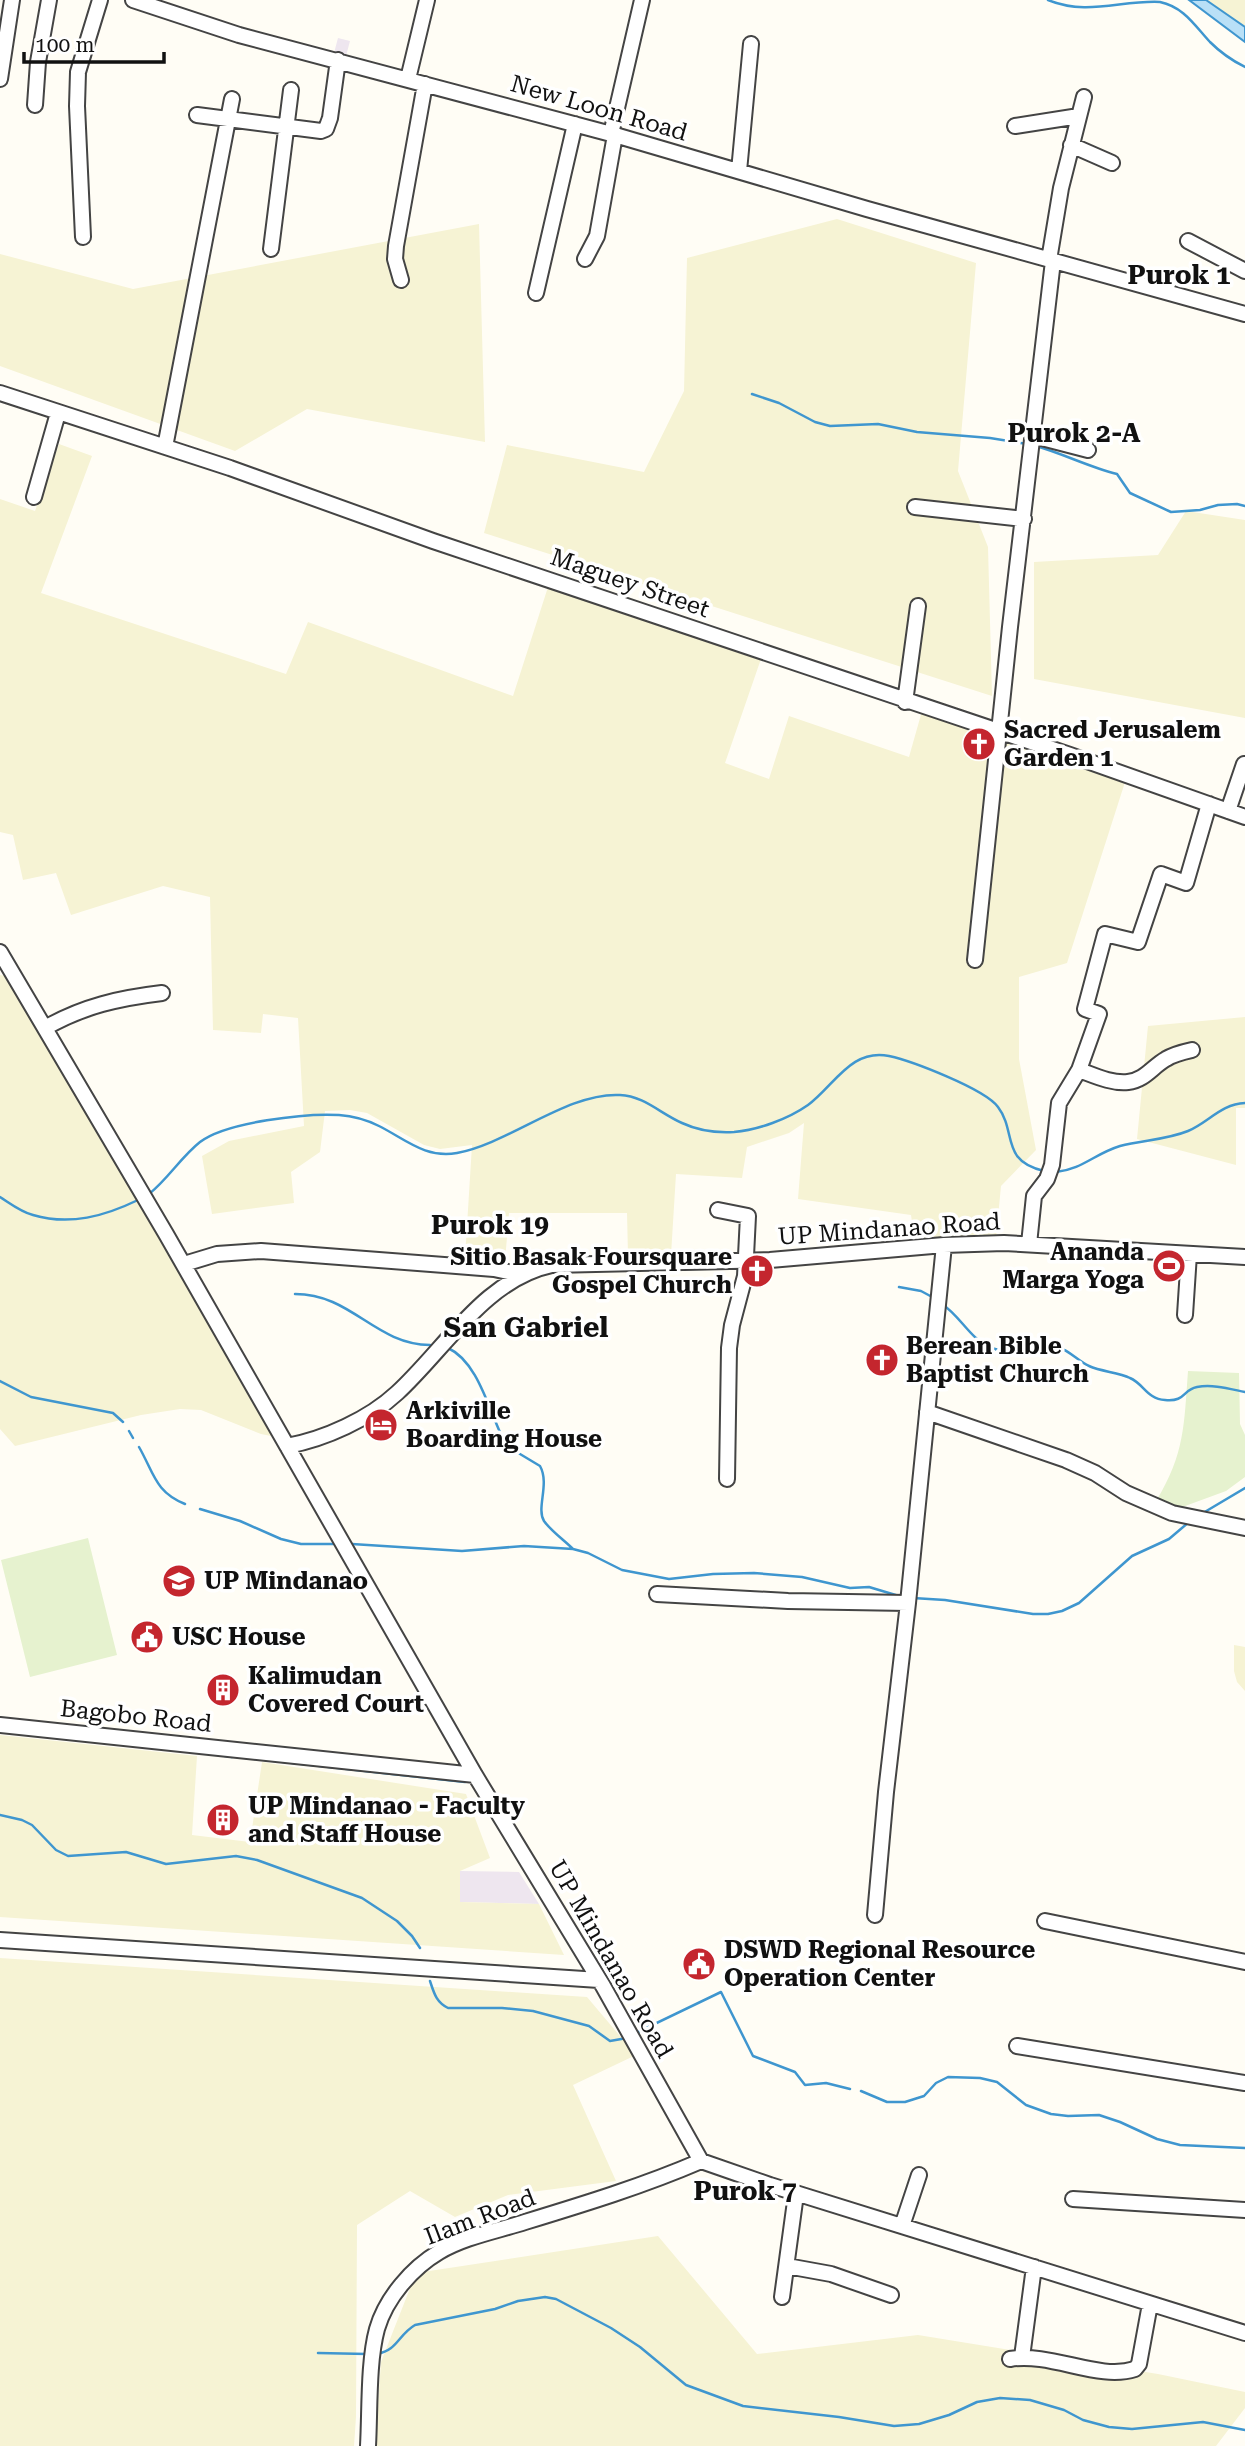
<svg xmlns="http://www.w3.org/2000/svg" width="1245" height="2446" viewBox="0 0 1245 2446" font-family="'Roboto Serif',serif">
<rect width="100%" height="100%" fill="#fffdf5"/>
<path fill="#eee6ef" d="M338,38L350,41L346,56L334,53Z
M460,1871L519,1872L539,1904L460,1902Z"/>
<path fill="#f6f3d4" d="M1206,0H1245V27Z
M837,219L976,263L958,471L988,547L992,696L484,533L507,445L644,472L684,391L687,258Z
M479,224L485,442L307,409L235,451L0,366V254L133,289Z
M59,444L92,456L41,593L286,674L308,622L513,696L548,587L762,656L725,763L769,779L789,716L909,757L922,711L1126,779L1067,963L1019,977V1059L1036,1150L1001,1186L996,1238L915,1242L911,1215L798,1199L804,1123L789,1133L747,1147L742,1178L676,1174L671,1255H628L627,1213H509L505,1261L465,1258L472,1145L440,1149L424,1145L367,1113L350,1110L325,1111L320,1152L291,1172L294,1203L212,1214L202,1156L229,1141L304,1126L298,1018L263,1014L261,1033L213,1030L210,897L163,886L71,915L56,873L23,880L13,835L0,832V499L35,511Z
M1186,511L1245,520V718L1034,679V562L1158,555Z
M0,975L5,976L133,1187L276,1437L261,1434L201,1410L180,1409L141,1415L15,1446L0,1429Z
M1245,1017V1108H1236V1165L1137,1139L1148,1026Z
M1234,1645L1245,1647V1691L1237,1682L1234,1671Z
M0,1735L197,1756L192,1835L250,1842L262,1762L466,1794L490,1858L460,1871V1902L539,1904L564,1955L0,1917Z
M0,1958L587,1997L636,2055L573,2085L616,2181L508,2195L455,2217L410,2191L357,2225L356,2417L354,2446H0Z
M658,2236L757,2354L918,2335L1158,2374L1245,2392V2408L1216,2446H375L381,2362L416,2273Z"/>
<path fill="#e6f2cf" d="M1188,1371L1239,1373L1240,1424L1245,1435V1477L1226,1491L1177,1509L1156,1501C1185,1454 1184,1424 1188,1371Z
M88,1538L117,1655L30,1677L1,1560Z"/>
<path fill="#b9e0f7" stroke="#3f96cf" stroke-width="2" d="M1189,0H1206L1245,27V42Z"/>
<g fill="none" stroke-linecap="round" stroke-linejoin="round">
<path stroke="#3f96cf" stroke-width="2.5" d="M1048,0C1087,16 1121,0 1160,2C1184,7 1195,26 1210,42C1219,51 1233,61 1245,67
M752,394L779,403L815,422L830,426L878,424L917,432L990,438L1027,444
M1036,446C1064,454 1089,467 1117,474L1130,493L1171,512L1200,510L1218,505L1237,504L1245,506
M1056,1172C1083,1169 1094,1154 1120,1146C1142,1140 1166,1140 1188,1131C1209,1122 1221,1104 1245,1103
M149,1194C168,1179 181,1157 200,1142C226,1122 306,1113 339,1115C353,1116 367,1120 379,1126C405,1139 426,1159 457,1153C510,1143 568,1092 620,1095C644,1096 661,1114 682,1123C697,1130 717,1133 734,1132C758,1130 788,1119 808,1105C834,1086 851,1048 889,1056C912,1061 985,1089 998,1107C1017,1132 1000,1161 1044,1171
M0,1197C11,1204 21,1212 33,1215C70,1226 105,1216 138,1200
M899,1287L921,1291L934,1298
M295,1294C352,1294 374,1344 430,1345
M942,1304C960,1316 970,1338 989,1347C1010,1357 1035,1339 1058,1347C1070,1351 1078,1361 1089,1366C1102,1372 1118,1372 1130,1378C1144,1384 1147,1399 1165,1400C1186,1402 1182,1390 1197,1387C1213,1384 1230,1389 1245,1392
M448,1348C479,1362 490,1415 505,1443L510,1448L540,1466C550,1484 536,1508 544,1521C551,1531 564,1540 573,1549
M0,1381L31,1397L113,1413L123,1422
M129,1431L133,1438
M139,1447C154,1473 155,1492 185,1504
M200,1509L240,1521L281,1539L301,1544H333
M1203,1513L1245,1488
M352,1544L462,1551L524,1546L573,1549L588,1553L622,1570L669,1579L713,1574L754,1573L802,1577L850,1588L869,1587L899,1596
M913,1598L945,1600L1033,1614H1048L1062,1611L1079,1603L1132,1556L1169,1539L1189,1522
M0,1732L32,1735
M212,1754L232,1757
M237,1757L465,1782
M0,1815L22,1820L32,1825L56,1850L68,1856L126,1852L166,1864L236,1856L257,1860L362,1898L397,1921L412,1936L420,1948
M430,1981C434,1993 436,2002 448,2008H502L533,2011L589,2026L610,2041L627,2038
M636,2033L721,1992L753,2056L795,2072L805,2085L826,2083L850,2089
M861,2091L887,2102H905L924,2096L936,2083L948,2077L980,2078L997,2082L1026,2105L1051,2114L1068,2116L1099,2115L1120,2122L1157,2139L1180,2145L1245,2148
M318,2353L367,2354
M377,2354C398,2350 398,2335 415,2325L495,2309L518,2301L545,2297L556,2299L611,2328L640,2347L686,2385L743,2406L839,2417L894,2426L919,2424L949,2415L977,2402L1000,2398L1030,2400L1064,2410L1083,2420L1109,2427L1132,2429L1203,2422L1245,2430"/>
<defs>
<path id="minor" d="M133,0L239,35L615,135L867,209L1245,314
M0,79L12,0
M408,79L427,0
M35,105L38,62L49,0
M197,115L321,131L326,129L330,118L338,60
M1015,126L1079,116
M611,134L642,0
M1071,145L1112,163
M739,171L751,44
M83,237L77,106L78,72L100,0
M1188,241L1245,271
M271,249L291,90
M585,259L597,236L615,135
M1049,260L1061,188L1084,97
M401,280L395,259L396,246L425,84
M536,293L575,124
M0,393L230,468L433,541L1070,755L1245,817
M1034,436L1088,450
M165,447L232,99
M34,497L58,413
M915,507L1024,519
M905,702L918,606
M1228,811L1244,764
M0,952L166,1234L475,1775L603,1986L701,2161
M975,960L1010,627L1053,261
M45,1028C83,1006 120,998 162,993
M1079,1070C1093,1075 1112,1084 1128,1082C1145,1080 1152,1067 1166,1059C1174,1054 1183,1052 1192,1050
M718,1210L748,1216L745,1276L732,1325L729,1348L727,1479
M1029,1244L1034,1196L1047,1179L1052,1165L1059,1103L1079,1070L1099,1014L1085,1009L1105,934L1138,942L1161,874L1186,883L1209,804
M184,1264L217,1254L261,1251L444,1265L494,1269L522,1275
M1185,1315L1189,1254
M927,1412L1066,1460L1095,1473L1126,1493L1172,1513L1245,1528
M287,1446C325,1439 369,1419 397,1393C445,1349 485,1279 552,1265L770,1260L944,1245L1004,1243L1245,1257
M657,1594L788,1601L908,1603
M0,1725L475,1775
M875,1915L886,1792L908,1603L944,1245
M1045,1921L1245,1962
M0,1940L599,1980
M1017,2046L1245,2083
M701,2161L770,2185L1245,2333
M1073,2199L1245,2210
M902,2226L919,2175
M787,2266L831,2274L891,2295
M782,2297L796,2194
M1022,2357L1034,2267
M1010,2359C1052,2352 1098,2381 1135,2369L1139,2364L1150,2304
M368,2446C370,2411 368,2362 377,2329C386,2298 412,2268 439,2252C464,2237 497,2231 525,2222C584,2204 643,2186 701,2161"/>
</defs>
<use href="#minor" stroke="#444" stroke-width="18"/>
<use href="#minor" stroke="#fff" stroke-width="14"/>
</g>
<defs>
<symbol id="church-disc" viewBox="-11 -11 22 22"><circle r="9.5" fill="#c4262e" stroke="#fff"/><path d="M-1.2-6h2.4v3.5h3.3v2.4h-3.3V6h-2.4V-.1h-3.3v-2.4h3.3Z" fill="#fff"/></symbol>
<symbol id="stadium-disc" viewBox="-11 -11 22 22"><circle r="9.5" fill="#c4262e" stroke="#fff"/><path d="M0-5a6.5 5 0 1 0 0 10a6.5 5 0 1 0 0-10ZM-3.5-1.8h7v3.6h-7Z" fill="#fff"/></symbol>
<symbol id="hotel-disc" viewBox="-11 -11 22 22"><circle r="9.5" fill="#c4262e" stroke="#fff"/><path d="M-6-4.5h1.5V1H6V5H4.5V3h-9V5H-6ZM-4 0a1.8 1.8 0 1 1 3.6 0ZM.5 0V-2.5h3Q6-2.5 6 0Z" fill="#fff"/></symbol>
<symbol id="university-disc" viewBox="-11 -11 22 22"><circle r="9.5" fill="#c4262e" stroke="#fff"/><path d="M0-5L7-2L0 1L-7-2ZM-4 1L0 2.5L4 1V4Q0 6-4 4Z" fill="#fff"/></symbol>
<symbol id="civic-disc" viewBox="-11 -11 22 22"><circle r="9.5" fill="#c4262e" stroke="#fff"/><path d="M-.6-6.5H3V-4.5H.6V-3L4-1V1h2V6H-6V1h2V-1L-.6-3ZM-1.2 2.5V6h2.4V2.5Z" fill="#fff"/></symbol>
<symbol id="building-disc" viewBox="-11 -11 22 22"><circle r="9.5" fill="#c4262e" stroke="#fff"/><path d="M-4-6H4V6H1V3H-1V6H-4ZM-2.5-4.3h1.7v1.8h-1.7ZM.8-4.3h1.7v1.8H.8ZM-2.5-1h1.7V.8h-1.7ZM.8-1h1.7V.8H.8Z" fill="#fff"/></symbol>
</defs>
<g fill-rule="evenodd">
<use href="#church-disc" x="960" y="725" width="38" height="38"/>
<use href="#stadium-disc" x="1150" y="1247" width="38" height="38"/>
<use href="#church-disc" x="738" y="1252" width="38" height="38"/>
<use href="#church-disc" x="863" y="1341" width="38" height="38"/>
<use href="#hotel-disc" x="362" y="1406" width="38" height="38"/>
<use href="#university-disc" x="160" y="1562" width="38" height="38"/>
<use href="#civic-disc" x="128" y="1618" width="38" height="38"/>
<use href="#building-disc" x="204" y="1671" width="38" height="38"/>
<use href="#building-disc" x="204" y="1801" width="38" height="38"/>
<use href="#civic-disc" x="680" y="1945" width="38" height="38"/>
</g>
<g text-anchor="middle" stroke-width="7" stroke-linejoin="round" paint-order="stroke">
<g font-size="24" fill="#111" stroke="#fff">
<text transform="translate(599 108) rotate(16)" y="8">New Loon Road</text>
<text transform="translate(630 583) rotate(19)" y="8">Maguey Street</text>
<text transform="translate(889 1229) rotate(-4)" y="8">UP Mindanao Road</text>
<text transform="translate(136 1716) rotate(6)" y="8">Bagobo Road</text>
<text transform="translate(611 1959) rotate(60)" y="8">UP Mindanao Road</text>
<text transform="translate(480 2217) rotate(-21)" y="8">Ilam Road</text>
</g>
<g font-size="24" font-weight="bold" fill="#111" stroke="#fff" text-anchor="start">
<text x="1004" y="738">Sacred Jerusalem<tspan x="1004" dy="28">Garden 1</tspan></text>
<text x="1144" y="1260" text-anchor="end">Ananda<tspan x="1144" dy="28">Marga Yoga</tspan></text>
<text x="732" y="1265" text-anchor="end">Sitio Basak Foursquare<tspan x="732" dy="28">Gospel Church</tspan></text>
<text x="906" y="1354">Berean Bible<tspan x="906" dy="28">Baptist Church</tspan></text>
<text x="406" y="1419">Arkiville<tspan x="406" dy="28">Boarding House</tspan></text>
<text x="204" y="1589">UP Mindanao</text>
<text x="172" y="1645">USC House</text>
<text x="248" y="1684">Kalimudan<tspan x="248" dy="28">Covered Court</tspan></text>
<text x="248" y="1814">UP Mindanao - Faculty<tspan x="248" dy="28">and Staff House</tspan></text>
<text x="724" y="1958">DSWD Regional Resource<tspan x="724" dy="28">Operation Center</tspan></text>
</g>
<g font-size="26" font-weight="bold" fill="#111" stroke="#fff">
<text x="1179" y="284">Purok 1</text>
<text x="1074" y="442">Purok 2-A</text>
<text x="490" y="1234">Purok 19</text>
<text x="745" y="2200">Purok 7</text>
</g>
<g font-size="28" font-weight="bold" fill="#111" stroke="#fff">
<text x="526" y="1337">San Gabriel</text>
</g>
</g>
<path d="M24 52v10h140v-10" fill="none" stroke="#111111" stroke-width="3.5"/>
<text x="35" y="52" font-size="21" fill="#111111" stroke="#ffffff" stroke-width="5" paint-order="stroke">100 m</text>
</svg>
